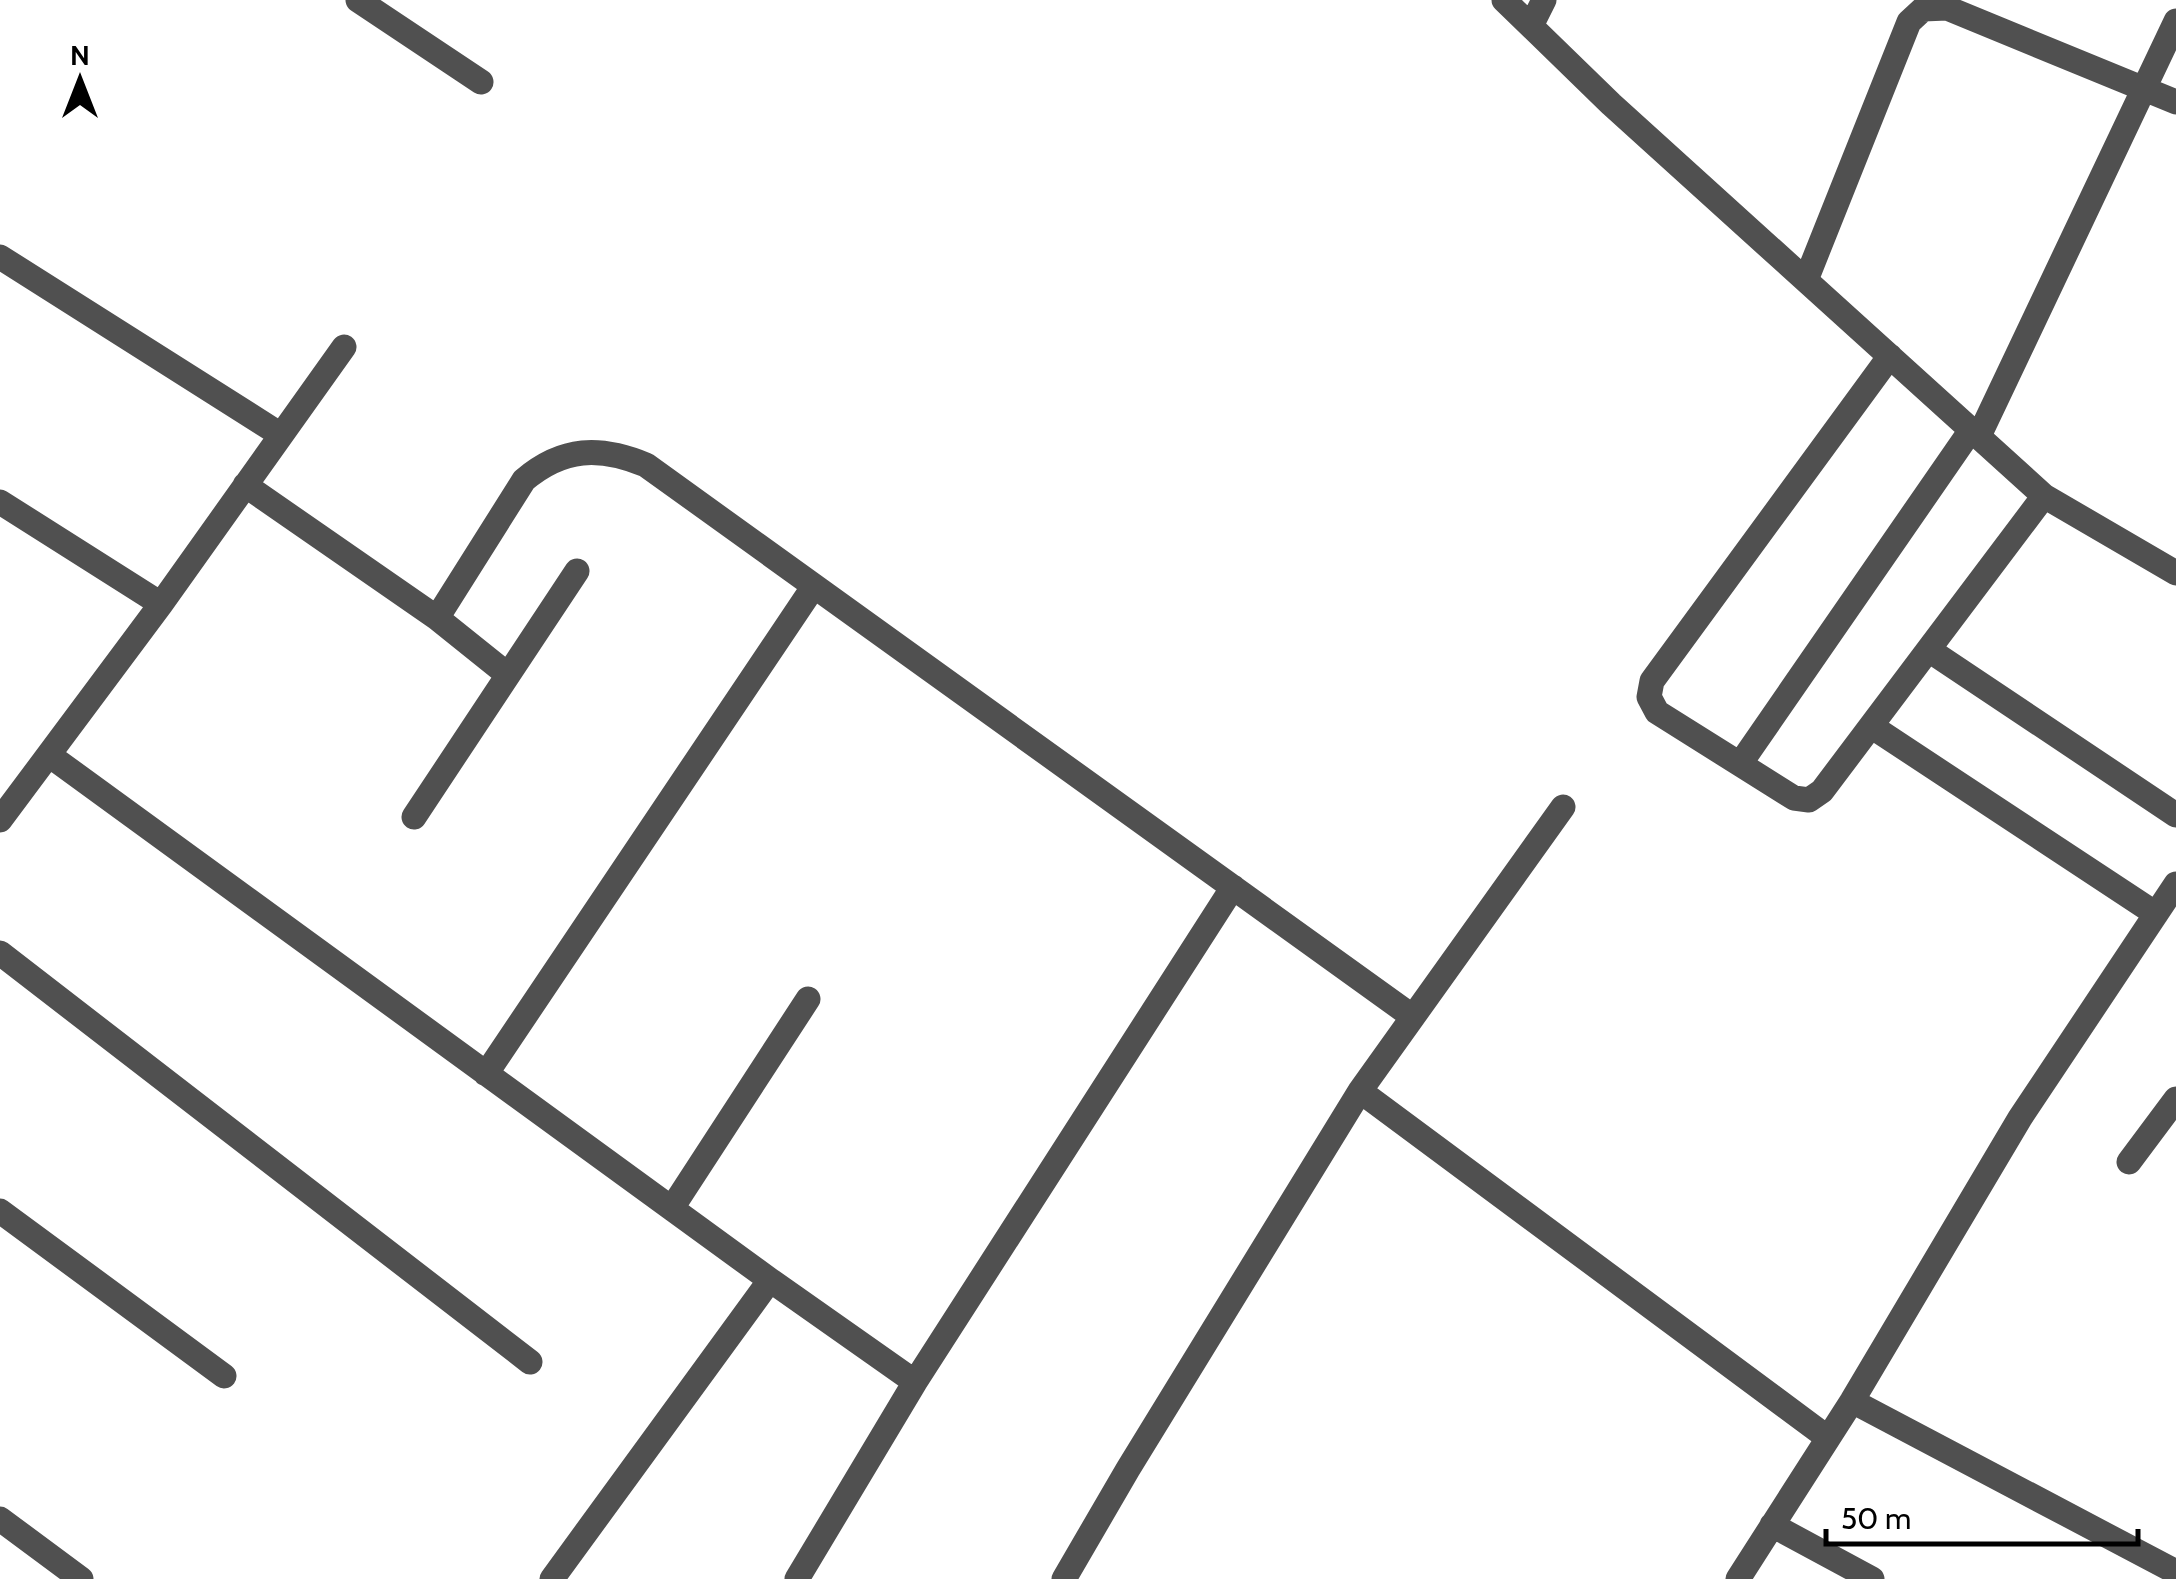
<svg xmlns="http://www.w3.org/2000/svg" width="2176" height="1579" viewBox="0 0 2176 1579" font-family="Cabin,sans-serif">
<rect width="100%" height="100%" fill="#fff"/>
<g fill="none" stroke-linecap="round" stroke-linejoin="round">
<path stroke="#505050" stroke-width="25" d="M358,0L481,82
M1504,0L1611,104L2044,496L2176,573
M1531,26L1544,0
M0,257L281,435
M1806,280L1909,22L1923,9L1947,8L2176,102
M1890,356L1652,681L1649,697L1657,712L1794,798L1809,800L1822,791L2044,496
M1979,436L2176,21
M245,485L437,618L508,675
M0,502L161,604
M437,618L524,480C563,447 600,446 646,465L1413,1017
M1929,650L2176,815
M1871,726L2156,914
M49,755L770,1280L915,1382
M1740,764L1971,430
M414,817L577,571
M0,820L161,604L344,347
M0,953L530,1362
M486,1074L814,586
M1360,1091L1828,1438
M2129,1162L2176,1099
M672,1208L808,999
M0,1211L224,1376
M1852,1401L2176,1572
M0,1519L81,1579
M1772,1525L1872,1579
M552,1579L770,1280
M797,1579L915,1382L1233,887
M1064,1579L1128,1469L1360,1091L1563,807
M1738,1579L1852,1401L2020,1118L2176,884"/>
</g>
<g transform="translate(80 80)" stroke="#ffffff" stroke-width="8" paint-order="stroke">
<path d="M0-8L18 38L0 25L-18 38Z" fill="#000000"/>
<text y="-15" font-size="28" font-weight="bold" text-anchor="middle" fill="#000000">N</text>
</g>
<path d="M1826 1529v15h312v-15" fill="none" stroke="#000000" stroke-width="5"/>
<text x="1841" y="1529" font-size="30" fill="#000000" stroke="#ffffff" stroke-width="8" paint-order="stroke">50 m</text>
</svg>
